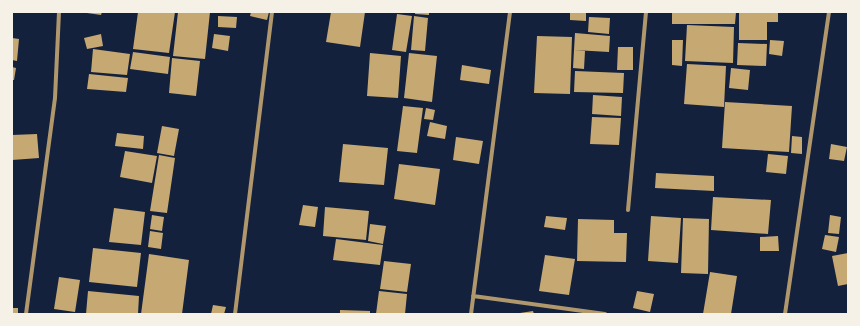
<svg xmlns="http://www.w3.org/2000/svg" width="860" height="326" viewBox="0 0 860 326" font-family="'DejaVu Sans',sans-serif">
<rect width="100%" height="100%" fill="#14213d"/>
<path fill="#c6a872" d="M87,12H102L101,15L87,13Z
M138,12H175L169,53L133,49Z
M178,12H210L205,59L173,56Z
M251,12H269L267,20L250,16Z
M331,12H365L360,47L326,42Z
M415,12H429V15L415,14Z
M570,12H586V21L570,20Z
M672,12H736L735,24H672Z
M739,12H778V22H767V40H739Z
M397,14L412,16L406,52L392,50Z
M218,16L237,17L236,28L218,27Z
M414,16L428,18L425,51L411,50Z
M589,17L610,18L609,34L588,32Z
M687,25L734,27L733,63L685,61Z
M575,33L610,36L609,52L574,50Z
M101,34L103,46L87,49L84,38Z
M214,34L230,36L228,51L212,48Z
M537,36L572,37L570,94L534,93Z
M12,38L19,39L17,61L12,60Z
M672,40H683L682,66L672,65Z
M770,40L784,41L782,56L769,54Z
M738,43L767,44L766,66L737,65Z
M618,47H633V70H617Z
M93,49L130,54L127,75L91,72Z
M574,50L585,51L584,69L573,68Z
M133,52L170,57L168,74L130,69Z
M370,53L401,56L398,98L367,96Z
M409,53L437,56L432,102L404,98Z
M172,58L200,61L196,96L169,93Z
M687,64L726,66L724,107L684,104Z
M462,65L491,70L489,84L460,80Z
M12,67L16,68L14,80H12Z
M731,68L750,70L748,90L729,88Z
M575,71L624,73L623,93L574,92Z
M89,74L128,78L126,92L87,89Z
M593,95L622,97L621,116L592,114Z
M725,102L792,106L789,152L722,148Z
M403,106L423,108L417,153L397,151Z
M426,108L435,110L433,120L424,119Z
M592,117L621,118L619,145L590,144Z
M430,122L447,126L445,139L427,136Z
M162,126L179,129L174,156L157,153Z
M117,133L144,136L143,149L115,146Z
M37,134L39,158L12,160V135Z
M792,136L802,137V154L791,153Z
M456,137L483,141L479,164L453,160Z
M343,144L388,148L384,185L339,182Z
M831,144L847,147L844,161L829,159Z
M125,151L157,156L152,183L120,177Z
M768,154L788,156L786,174L766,172Z
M159,155L175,158L167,213L150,211Z
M399,164L440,169L435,205L394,199Z
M656,173L714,176V191L655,188Z
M713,197L771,200L768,234L711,230Z
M303,205L318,207L315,227L299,225Z
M325,207L369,211L366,240L323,236Z
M114,208L145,212L141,245L109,242Z
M152,215L164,217L162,231L150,229Z
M830,215L841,217L839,234L828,233Z
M546,216L567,218L565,230L544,227Z
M651,216L681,218L678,263L648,261Z
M683,218L709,219L708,274L681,273Z
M578,219L614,220V233H627L626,262L577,261Z
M370,224L386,226L383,244L368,241Z
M150,231L163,233L161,249L148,247Z
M825,235L839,237L836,252L822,249Z
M778,236L779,251H760V237Z
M336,239L383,245L380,265L333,260Z
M93,248L141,253L137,287L89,282Z
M848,253V284L838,286L832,256Z
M149,254L189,260L182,314H141Z
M545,255L575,259L569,295L539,291Z
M384,261L411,264L407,292L380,289Z
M710,272L737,276L731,314H703Z
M59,277L80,280L75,312L54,309Z
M88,291L139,296L138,314H86Z
M379,291L407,294L405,314H376Z
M637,291L654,294L650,312L633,308Z
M213,305L226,307L224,314H211Z
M12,308H18V314H12Z
M340,310L370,311V314H340Z
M533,311L534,314H521L520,313Z"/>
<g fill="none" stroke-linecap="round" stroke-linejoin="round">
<path stroke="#b1986c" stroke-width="4" d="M628,210L646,12
M473,296L605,314
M26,314L55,98L59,12
M235,314L272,12
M471,314L510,12
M785,314L829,12"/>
</g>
<rect width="860" height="326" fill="none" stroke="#f6f1e7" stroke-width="26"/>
</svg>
